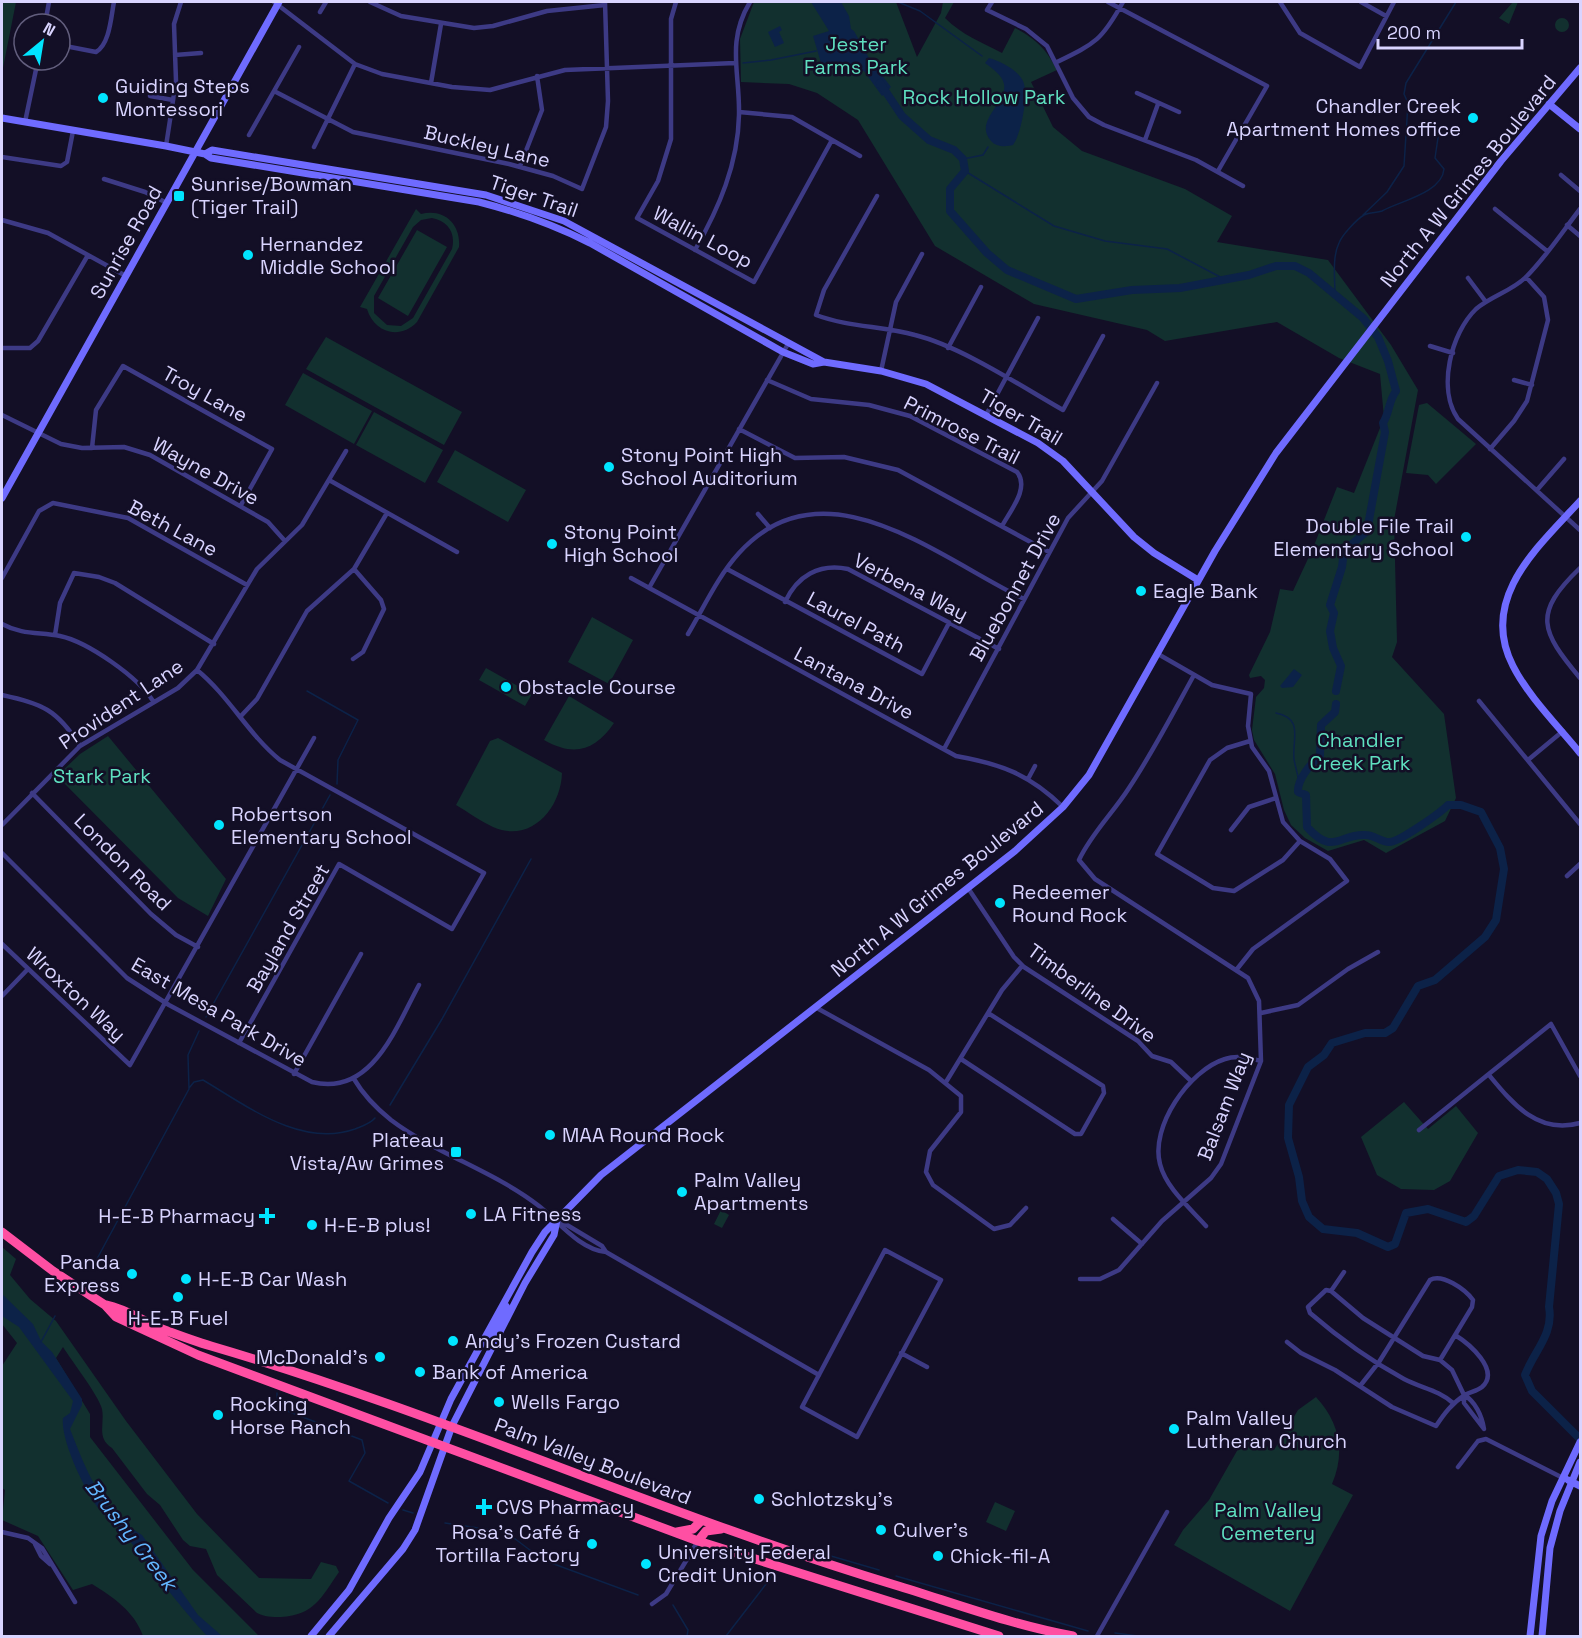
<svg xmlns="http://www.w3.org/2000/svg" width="1582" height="1638" viewBox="0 0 1582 1638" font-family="'Space Grotesk',sans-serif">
<rect width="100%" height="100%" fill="#130f26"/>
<path fill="#12302f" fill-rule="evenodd" d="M2,2H16L2,73Z
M754,2H896L917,57L941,13L943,2H954L945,18C962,35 981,42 1002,53L1015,28C1036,39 1046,49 1057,70L1031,82L1053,127L1082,151L1185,189L1232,216L1217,242L1328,260L1391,345L1418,390L1394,520L1397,642L1392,657L1444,714L1456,798L1445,821L1386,853L1364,840L1328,851L1305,838L1291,825L1284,810L1275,774L1254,740L1252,730L1256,697L1264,688L1265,680L1261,676L1250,678L1249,675L1270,632L1280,589L1293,591L1313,548L1337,487L1354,493L1384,418L1380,374L1339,358L1277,322L1165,341L1147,330L1034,304L935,246L858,120L817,93L789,84L741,82L740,39Z
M1513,2H1518L1509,24L1499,18Z
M1555 25a7 7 0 1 1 14 0a7 7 0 1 1-14 0Z
M416,209L421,214C443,208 461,223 459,247L417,322C400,340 374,333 367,309L360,307ZM432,218C448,221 456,233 452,249L413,318L401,326L387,325L374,313V296L413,227L421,220Z
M417,230L447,247L408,316L378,298Z
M326,337L462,412L444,445L306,369Z
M303,373L372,411L354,444L285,405Z
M1427,403L1476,444L1436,484L1428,475L1406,473L1419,405Z
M374,412L443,450L425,483L356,445Z
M455,450L526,490L508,522L437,482Z
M592,617L633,640L609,684L568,662Z
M486,668L532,694L525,706L479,680Z
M569,696L614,723C595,751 574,757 544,740Z
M108,736L226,879L208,916L178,898L57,776L80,754Z
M498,738L562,773C561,808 531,844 493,827C480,821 468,812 456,805L490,741Z
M1404,1102L1428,1129L1456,1106L1478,1133L1450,1181L1434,1190L1401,1189L1377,1175L1361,1137Z
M721,1210L729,1215L722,1228L714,1224Z
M2,1247L16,1259L10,1275L30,1299L56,1321L126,1421L197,1514L259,1578L311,1579L321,1562L336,1566L339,1572C321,1598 314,1615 281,1617C271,1617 265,1617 257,1613L217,1575L206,1549L190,1546L183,1540L160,1505L147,1494L112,1448C96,1438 105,1424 102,1409C99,1396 71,1360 63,1347L56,1358L90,1414V1437L193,1570L259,1636H143C135,1612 113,1597 92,1584L73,1590L38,1536L2,1520L5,1490L2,1488V1366L17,1343L2,1324Z
M1316,1397C1339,1422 1346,1451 1332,1484L1353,1495L1290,1611L1174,1545L1183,1530L1209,1500L1246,1435L1274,1450L1298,1410Z
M995,1502L1015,1511L1006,1531L986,1522Z"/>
<path fill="#0c2248" d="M811,2H841L849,16L851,29L854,31L870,60L891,87L882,96L864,71H848L842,63H821L813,36L829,31Z
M780,26L782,30L779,32L784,43L775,47L768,32Z
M989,58C1000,61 1018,70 1023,81C1029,93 1021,135 1013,145C1006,147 996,147 991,141C973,121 1008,103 1004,84C1002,75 993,69 985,63Z
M1294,669L1302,675L1293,687L1282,688L1280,686Z
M2,1294L33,1324L41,1341L52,1352L82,1399V1405L70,1429C86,1470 102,1512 142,1535L198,1615L222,1636H207C178,1605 153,1570 126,1536C119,1526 108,1520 100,1510C86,1494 60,1439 63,1418L70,1413L73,1401L19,1327L2,1316Z"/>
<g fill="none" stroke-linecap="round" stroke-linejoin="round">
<path stroke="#0c2248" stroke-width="1.5" d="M898,2L920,11L982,56
M743,63L771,60L816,51
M963,159L983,155L988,147
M965,171L1054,226L1105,241L1167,249L1224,279
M1363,215L1387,192L1404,166L1408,103L1404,94L1406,83L1456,2
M1335,294C1335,279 1332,257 1339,243C1342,235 1357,219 1364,215C1370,212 1377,213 1382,211C1400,201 1442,193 1444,169L1435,158L1439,131
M307,691L358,720L338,760L337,784
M1276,713C1304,719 1292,738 1294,759C1295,766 1298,775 1299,782
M206,1017L330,795
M189,1088L194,1082L203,1080C247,1106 301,1148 355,1129C362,1126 370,1124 375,1118
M390,1105L442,1019L531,859
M92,1268L189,1089L188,1055L199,1031
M41,1342L55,1316
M277,1393V1403L282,1409L362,1440L365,1453L349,1481L388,1503
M403,1510L413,1513
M445,1523L505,1532
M510,1535L543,1560L638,1595
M831,1556L879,1570
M896,1576L1088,1631
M673,1605L688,1630L687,1636
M1115,1633L1138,1636
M726,1636L773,1575"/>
<path stroke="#0c2248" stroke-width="8" d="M880,83L902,116L929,140L954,150L963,159L965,171L950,189V211L987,253L1007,270L1076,299L1132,290L1180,288L1249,275L1276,266H1295L1309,273L1363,318L1378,337L1388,361L1396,391C1388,402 1390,412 1383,423L1385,432L1367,531L1344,551L1342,567L1330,605L1334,613L1330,631L1333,648L1341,666L1336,691
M1336,704L1335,712L1321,725L1320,756C1311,763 1297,780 1298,792L1306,795L1307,827C1334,857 1339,833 1366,835C1374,835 1381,842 1389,842C1398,843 1440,813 1448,805H1461L1481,812L1500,848L1504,869L1496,920L1485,937L1435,980L1418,986L1393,1028L1385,1033H1365L1332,1043L1324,1055L1308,1067L1289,1105L1288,1138L1299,1177L1302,1201L1309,1217L1323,1229L1357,1233L1388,1247L1395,1244L1406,1213L1428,1209L1466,1222L1474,1216L1499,1176L1518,1170L1537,1172L1547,1179L1556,1193L1559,1204L1549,1307C1554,1334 1534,1351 1525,1375L1532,1391L1580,1439"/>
<path stroke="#3d3a85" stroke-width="4.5" d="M274,2L355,64L382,74L452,87L490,90L565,70L735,63
M370,2L401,16L474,28L493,26L547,11L605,5
M676,2L671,19V139L658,181L637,218L754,282L832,140
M992,2L987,10L1026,29L1047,46L1073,98L1089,117L1104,125L1196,160L1243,186
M1108,2L1267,86L1218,171
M1280,2L1300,33L1360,67L1394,2
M1361,2L1386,16
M320,12L326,2
M45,24L49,2
M60,45L96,52C110,44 111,16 114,2
M175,55L201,53
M1057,62C1096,43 1102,40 1123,2
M431,83L441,24
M274,91L353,132L509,164L553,176L582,189L606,127L608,101L605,2
M1137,93L1179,112
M150,96L173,100
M739,112L792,117L860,156
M25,122L38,60
M249,135L299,47
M1145,140L1158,104
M166,146L176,81L174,24L181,2
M314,147L355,64
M2,157L61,166L67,162L73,131
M520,166L542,110L537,76
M1561,175L1580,191
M104,179L145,192L167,203
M877,196L824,290L816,315C848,327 882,326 915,335C960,346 1021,386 1063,410L1103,336
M1495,209L1547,251
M1580,209C1563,231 1546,257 1526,277C1512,291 1491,296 1476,309C1451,333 1437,389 1458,419L1580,530
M2,220L48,233L126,276
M1567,225L1580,236
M695,250C719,208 738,164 739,115C740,72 726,42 750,2
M1468,278L1486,302
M1430,346L1453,353
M2,348H30L38,341L88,255
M948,348L981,287
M881,371L896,302L922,254
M767,380L811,399L869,405L910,416L1017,472C1030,488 1010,511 1002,526
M1514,380L1532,385
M2,415L61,444L82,448L124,447L150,455L268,522L285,541
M986,415L1038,318
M739,429L795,458L844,457L898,470L1049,552
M92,448L96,410L123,366L272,449L241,505
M1490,449L1514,421L1527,401L1548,320L1544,297L1526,277
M329,480L457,552
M1537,490L1564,459
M758,514L770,528
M1580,568C1532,614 1541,631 1580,678
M727,569L922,674L949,623
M2,578L39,511L53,503L128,518L247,585
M631,578L956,756C1001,764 1029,774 1063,807
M649,588L788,344
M785,602C797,576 819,563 848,569L999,649
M2,624C22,635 39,632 60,636C88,642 138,677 153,701
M688,634C704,607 718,576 739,553C824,459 939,558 1024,599
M55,635L60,603L74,573L99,577L115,583L214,644
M1158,654L1212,685L1251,694L1248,726L1252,747L1269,771L1283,822L1300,841L1330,859L1347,881L1253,949L1237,969
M353,659L363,652L384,609L381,600L354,569
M197,670C229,696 248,734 280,760L484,873L452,929L339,864L239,1043
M2,695C42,704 57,709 80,746
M1479,701L1580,824
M240,717L257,699L307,611L354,569L387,513
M1250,741L1227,748L1210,760L1157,854L1213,888L1234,891L1283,860L1300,841
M944,749L1068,518L1102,481L1157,383
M1528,760L1563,731
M1028,779L1035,766
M32,793L151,914L176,935L198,947
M2,825L80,746L178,688L197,670L257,569L302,525L346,451
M1231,830L1249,807L1276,798
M2,853L127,978L169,1005L312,1082C372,1097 396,1027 419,985
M1567,876L1580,864
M968,888L1014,957L1024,967L1138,1041L1152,1056L1171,1062L1190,1080
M2,944L130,1065L314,738
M2,996L28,969
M815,1007L929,1070L961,1096V1112L930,1151L926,1172L933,1185L994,1229L1010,1225L1026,1208
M1261,1013L1298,1005L1348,969L1378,952
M961,1059L1075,1134H1081L1104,1093L1103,1086L988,1013
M294,1074L361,954
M1489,1075C1513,1104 1538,1135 1580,1123
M354,1079C364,1096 376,1108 391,1120C436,1154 494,1171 539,1206C558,1221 580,1250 606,1252L819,1375
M946,1082L1002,990L1022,966
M1419,1130L1551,1024L1580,1076
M1113,1219L1142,1244
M562,1222L602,1246L606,1252
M1206,1226C1190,1208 1166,1188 1160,1164C1150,1127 1189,1070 1225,1059C1237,1055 1249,1058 1261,1061
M885,1250L941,1280L857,1437L802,1407Z
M1080,1279H1100L1119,1270L1162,1221L1211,1178L1221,1164L1261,1061L1259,1001L1248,978L1095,879L1079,860C1091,834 1113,813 1129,788C1153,752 1173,713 1194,675
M1331,1291L1344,1272
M1287,1342L1301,1353L1335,1370L1392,1407L1436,1426C1444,1414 1452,1403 1465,1395C1470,1392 1477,1391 1482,1387C1501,1370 1468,1343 1455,1335
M901,1353L927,1367
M1360,1386L1379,1362L1430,1280C1442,1273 1465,1289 1473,1300L1472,1307L1440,1360
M1464,1395C1475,1401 1482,1416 1484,1429L1464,1403Z
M1453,1403C1439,1390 1421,1388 1404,1379C1371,1361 1339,1338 1310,1313L1308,1307L1326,1290L1331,1291L1363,1318L1423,1356L1440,1360L1452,1370L1464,1395
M1458,1467L1478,1441L1486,1439L1563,1478
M2,1532L28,1538L42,1548L75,1602
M35,1544L41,1556L50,1564
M652,1604L666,1594L698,1541
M1097,1636L1167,1512"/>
<path stroke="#6f6bff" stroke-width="7" d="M1549,104L1580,129
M2,118L166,146L205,154L211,158L479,202C518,212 554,225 590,243L783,352L813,364L824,362
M205,154L212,150L486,195L564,221L824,362L881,371L926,384L1038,443L1063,461L1134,537L1154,553L1198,580
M2,498L279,2
M1580,501C1539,546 1478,598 1513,666C1528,696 1559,727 1580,753
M492,1347V1335L506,1306
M1568,1480L1580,1486
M311,1636L349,1590L389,1518L420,1472L451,1399L532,1252L545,1232L601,1175L1015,851L1063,807L1089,775L1215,551L1276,453L1501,161L1580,68
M329,1636L403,1549L415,1530L452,1426L525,1283L554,1235L557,1220
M1530,1636L1541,1536L1552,1501L1580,1442
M1542,1636L1550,1548L1560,1511L1580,1462"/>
<path stroke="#ff4fa3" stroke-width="9" d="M2,1232L53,1271L105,1305L116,1317L198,1355L698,1541L999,1636
M106,1305C126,1309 143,1321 162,1329C178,1335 194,1341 211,1346C443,1414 663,1515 895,1585C954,1603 1012,1625 1073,1636
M677,1532L693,1529L701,1521
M698,1541L706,1531L721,1529"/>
</g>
<g fill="#00e5ff" stroke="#130f26" stroke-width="2">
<circle cx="103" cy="98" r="6"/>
<circle cx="1473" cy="118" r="6"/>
<rect x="173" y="190" width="12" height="12" rx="3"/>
<circle cx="248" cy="255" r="6"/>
<circle cx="609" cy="467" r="6"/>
<circle cx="1466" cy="537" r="6"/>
<circle cx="552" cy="544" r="6"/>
<circle cx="1141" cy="591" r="6"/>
<circle cx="506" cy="687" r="6"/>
<circle cx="219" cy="825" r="6"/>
<circle cx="1000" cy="903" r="6"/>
<circle cx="550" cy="1135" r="6"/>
<rect x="450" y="1146" width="12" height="12" rx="3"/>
<circle cx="682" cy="1192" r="6"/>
<circle cx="471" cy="1214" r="6"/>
<path d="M264 1207h6v6h6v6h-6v6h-6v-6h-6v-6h6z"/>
<circle cx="312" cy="1225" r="6"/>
<circle cx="132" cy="1274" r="6"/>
<circle cx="186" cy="1279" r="6"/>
<circle cx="178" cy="1297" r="6"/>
<circle cx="453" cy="1341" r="6"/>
<circle cx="380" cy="1357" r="6"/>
<circle cx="420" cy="1372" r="6"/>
<circle cx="499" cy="1402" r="6"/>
<circle cx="218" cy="1415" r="6"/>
<circle cx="1174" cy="1429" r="6"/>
<circle cx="759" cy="1499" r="6"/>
<path d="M481 1498h6v6h6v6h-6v6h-6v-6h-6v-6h6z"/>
<circle cx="881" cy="1530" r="6"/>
<circle cx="592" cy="1544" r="6"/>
<circle cx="938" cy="1556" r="6"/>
<circle cx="646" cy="1564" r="6"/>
</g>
<g text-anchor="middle" stroke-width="5" stroke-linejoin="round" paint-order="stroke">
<g font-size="20" fill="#5fe0c0" stroke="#130f26">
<text x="856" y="51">Jester<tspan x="856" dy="23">Farms Park</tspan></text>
<text x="984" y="104">Rock Hollow Park</text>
<text x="1360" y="747">Chandler<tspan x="1360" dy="23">Creek Park</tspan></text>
<text x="102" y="783">Stark Park</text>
<text x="1268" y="1517">Palm Valley<tspan x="1268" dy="23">Cemetery</tspan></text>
</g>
<g font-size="20" fill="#d9d4ff" stroke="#130f26" text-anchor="start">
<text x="115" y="93">Guiding Steps<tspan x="115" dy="23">Montessori</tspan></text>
<text x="1461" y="113" text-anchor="end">Chandler Creek<tspan x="1461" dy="23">Apartment Homes office</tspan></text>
<text x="191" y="191">Sunrise/Bowman<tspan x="191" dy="23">(Tiger Trail)</tspan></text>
<text x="260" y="251">Hernandez<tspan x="260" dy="23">Middle School</tspan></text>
<text x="621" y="462">Stony Point High<tspan x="621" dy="23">School Auditorium</tspan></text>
<text x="1454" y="533" text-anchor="end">Double File Trail<tspan x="1454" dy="23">Elementary School</tspan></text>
<text x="564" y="539">Stony Point<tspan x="564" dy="23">High School</tspan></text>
<text x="1153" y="598">Eagle Bank</text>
<text x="518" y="694">Obstacle Course</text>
<text x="231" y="821">Robertson<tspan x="231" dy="23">Elementary School</tspan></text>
<text x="1012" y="899">Redeemer<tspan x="1012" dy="23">Round Rock</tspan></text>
<text x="562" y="1142">MAA Round Rock</text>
<text x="444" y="1147" text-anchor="end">Plateau<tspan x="444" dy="23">Vista/Aw Grimes</tspan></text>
<text x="694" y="1187">Palm Valley<tspan x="694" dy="23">Apartments</tspan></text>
<text x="483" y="1221">LA Fitness</text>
<text x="255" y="1223" text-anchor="end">H-E-B Pharmacy</text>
<text x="324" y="1232">H-E-B plus!</text>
<text x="120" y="1269" text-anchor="end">Panda<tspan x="120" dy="23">Express</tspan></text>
<text x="198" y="1286">H-E-B Car Wash</text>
<text x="178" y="1325" text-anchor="middle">H-E-B Fuel</text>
<text x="465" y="1348">Andy's Frozen Custard</text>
<text x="368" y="1364" text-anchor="end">McDonald's</text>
<text x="432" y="1379">Bank of America</text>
<text x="511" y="1409">Wells Fargo</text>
<text x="230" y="1411">Rocking<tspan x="230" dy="23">Horse Ranch</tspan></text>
<text x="1186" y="1425">Palm Valley<tspan x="1186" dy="23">Lutheran Church</tspan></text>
<text x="771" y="1506">Schlotzsky's</text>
<text x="496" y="1514">CVS Pharmacy</text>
<text x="893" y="1537">Culver's</text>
<text x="580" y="1539" text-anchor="end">Rosa's Café &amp;<tspan x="580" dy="23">Tortilla Factory</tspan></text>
<text x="658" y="1559">University Federal<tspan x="658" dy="23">Credit Union</tspan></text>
<text x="950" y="1563">Chick-fil-A</text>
</g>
<g font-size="20" fill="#d9d4ff" stroke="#130f26">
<text transform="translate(487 146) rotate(13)" y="7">Buckley Lane</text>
<text transform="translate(1468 181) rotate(-51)" y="7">North A W Grimes Boulevard</text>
<text transform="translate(534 196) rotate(19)" y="7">Tiger Trail</text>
<text transform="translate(703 237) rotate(28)" y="7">Wallin Loop</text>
<text transform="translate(126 242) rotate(-61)" y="7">Sunrise Road</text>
<text transform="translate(205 394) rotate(29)" y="7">Troy Lane</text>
<text transform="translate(1021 417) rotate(30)" y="7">Tiger Trail</text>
<text transform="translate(962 430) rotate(27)" y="7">Primrose Trail</text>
<text transform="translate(206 471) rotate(29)" y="7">Wayne Drive</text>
<text transform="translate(173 528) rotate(28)" y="7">Beth Lane</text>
<text transform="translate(911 587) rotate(27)" y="7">Verbena Way</text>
<text transform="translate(1015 587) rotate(-61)" y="7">Bluebonnet Drive</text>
<text transform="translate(856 622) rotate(28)" y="7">Laurel Path</text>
<text transform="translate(854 683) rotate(28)" y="7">Lantana Drive</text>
<text transform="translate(121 704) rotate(-34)" y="7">Provident Lane</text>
<text transform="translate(123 862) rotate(45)" y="7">London Road</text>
<text transform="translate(937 889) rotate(-39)" y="7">North A W Grimes Boulevard</text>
<text transform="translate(288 928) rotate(-60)" y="7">Bayland Street</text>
<text transform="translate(1092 993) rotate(36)" y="7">Timberline Drive</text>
<text transform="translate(76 994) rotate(43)" y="7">Wroxton Way</text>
<text transform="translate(219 1012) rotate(30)" y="7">East Mesa Park Drive</text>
<text transform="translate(1224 1106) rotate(-69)" y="7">Balsam Way</text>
<text transform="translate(593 1461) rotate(21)" y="7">Palm Valley Boulevard</text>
</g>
<g font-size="21" font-style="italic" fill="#62b6ff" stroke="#130f26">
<text transform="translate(131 1535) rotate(52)" y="7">Brushy Creek</text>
</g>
</g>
<rect width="1582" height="1638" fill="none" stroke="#d9d4ff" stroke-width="6"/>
<g transform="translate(42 42) rotate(30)"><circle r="28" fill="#130f26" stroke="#625e7d" stroke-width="1.5"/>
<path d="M0-4.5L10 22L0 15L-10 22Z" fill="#00e5ff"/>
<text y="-9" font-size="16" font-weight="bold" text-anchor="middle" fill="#d9d4ff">N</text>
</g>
<path d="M1378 39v9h144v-9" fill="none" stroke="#d9d4ff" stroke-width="3"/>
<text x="1387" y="39" font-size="18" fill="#d9d4ff" stroke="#130f26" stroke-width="4.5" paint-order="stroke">200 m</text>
</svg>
